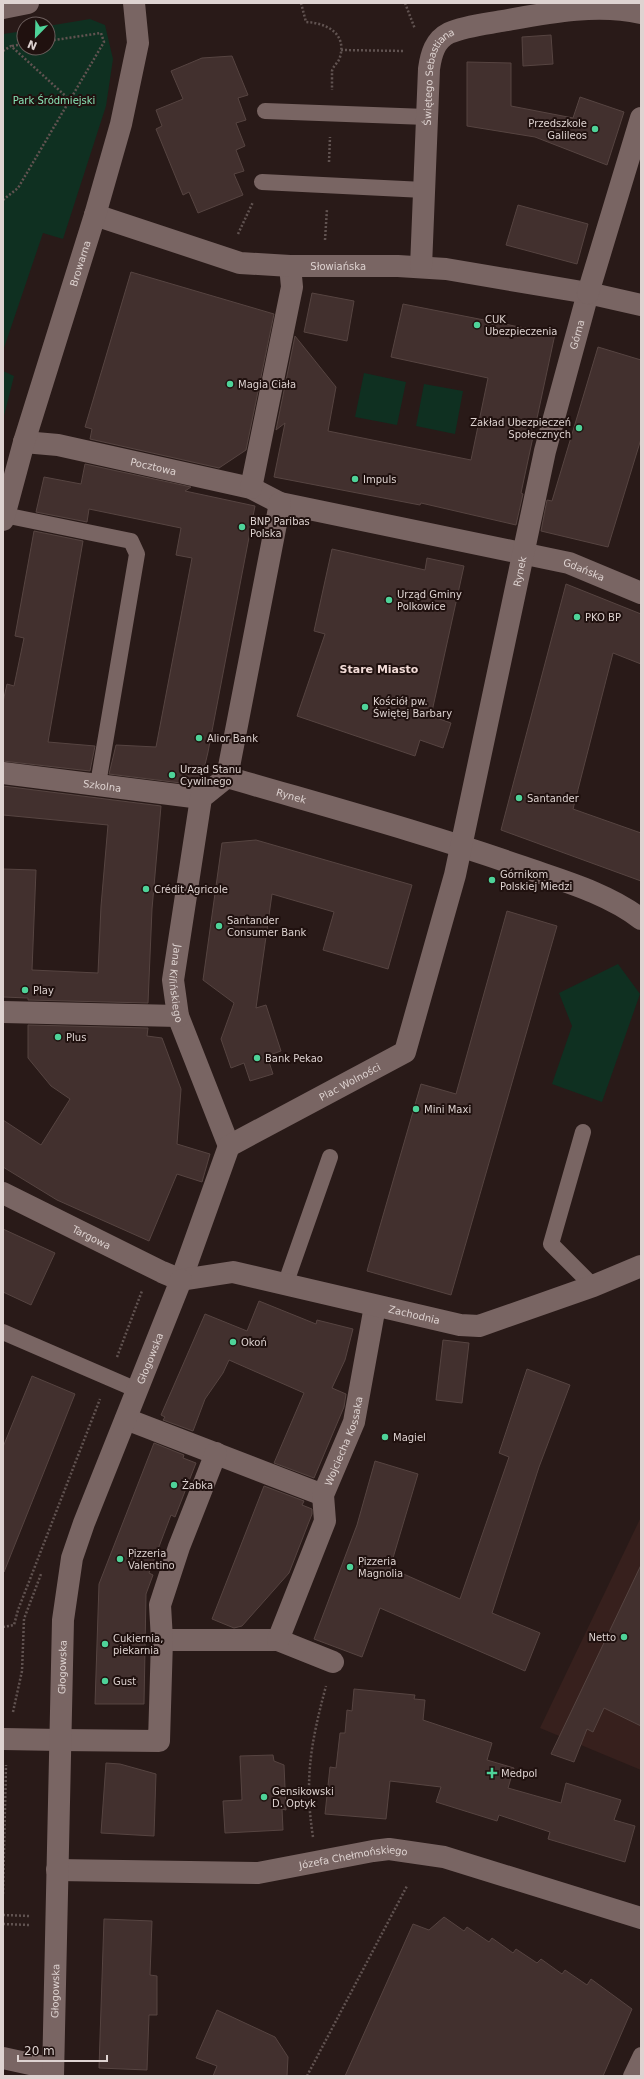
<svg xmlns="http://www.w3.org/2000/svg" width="644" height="2079" viewBox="0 0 644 2079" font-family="'DejaVu Sans',sans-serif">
<rect width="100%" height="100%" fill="#291a18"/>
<path fill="#37201d" d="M641,1517V1770L540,1728Z"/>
<path fill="#0f3021" d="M90,19L105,25L113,59L106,106L63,239L43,233L3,351V34L24,31V48H48V26Z
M3,371L14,376L3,420Z
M364,373L406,382L397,425L355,417Z
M424,384L463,391L455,434L416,426Z
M618,964L640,994L602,1102L552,1084L572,1026L559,993Z"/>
<path fill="#42302e" stroke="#564441" d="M551,35L553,64L523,66L522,37Z
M232,56L248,95L238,98L246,120L236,123L245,146L236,150L244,171L234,174L243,195L198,213L189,192L183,195L156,129L162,126L156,110L183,99L171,71L202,58Z
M467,62L511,63V106L573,118L580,97L624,112L607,165L535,137L467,126Z
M518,205L588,224L577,264L506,245Z
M131,272L274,314L246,450L219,468L90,439L92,429L85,427Z
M312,293L354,301L347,341L304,332Z
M403,304L555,334L521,493L523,494L516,525L421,503L420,505L274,477L285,423L276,430L295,336L336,387L328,431L471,460L488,378L391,357Z
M598,347L641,360V439L608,547L541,531L547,500L552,501Z
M85,464L191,487L185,491L255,506L208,752L201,782L197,785L109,774L116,745L156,747L192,558L176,555L181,528L89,509L87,522L36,512L44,477L81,484Z
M34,531L83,541L48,742L95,746L90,771L3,761V702L7,684L14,686L24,638L15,636Z
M332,549L425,570L427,558L464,566L431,716L451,723L443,748L420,740L415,756L297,716L325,634L314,631Z
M566,584L641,614V664L613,653L573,809L641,833V881L501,830Z
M3,786L161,806L152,909L148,1003L28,1000V998L3,997V869L36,870L32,970L98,973L101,906L108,825L3,815Z
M256,840L412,885L388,969L323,950L334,912L272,894L256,1008L266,1005L281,1051L267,1056L273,1074L250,1081L244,1063L231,1068L221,1039L234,1003L203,980L222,843Z
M507,911L557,926L451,1295L367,1271L421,1084L456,1094Z
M28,1025L148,1028L147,1036L162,1038L181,1089L177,1144L210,1154L202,1182L177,1174L149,1241L57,1200L3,1167V1120L41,1145L70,1099L51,1086L28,1058Z
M3,1229L55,1253L31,1305L3,1292Z
M259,1301L316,1324L317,1320L353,1329L345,1360L332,1388L346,1394L344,1407L314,1478L274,1463L304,1393L229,1360L223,1373L205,1399L193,1431L163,1420L165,1417L161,1415L205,1314L247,1331Z
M443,1340L469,1343L462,1403L436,1400Z
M527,1369L570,1385L539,1467L492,1613L540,1633L525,1671L380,1608L362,1657L314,1639L357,1525L375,1461L418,1474L390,1568L460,1599L509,1457L499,1453Z
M32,1376L75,1394L4,1572L3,1447Z
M154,1443L184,1455L183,1458L196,1463L175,1517L171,1515L149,1573L153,1575L146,1594L144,1704H95L99,1584Z
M264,1486L304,1501L302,1505L312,1509V1514L289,1573L242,1626L234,1628L212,1619Z
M641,1565V1726L604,1708L593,1732L587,1729L574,1762L551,1754Z
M354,1689L415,1695L414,1699L425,1700L423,1720L492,1743L487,1760L514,1768L508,1788L561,1803L566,1783L621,1800L614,1820L635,1826L625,1862L548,1839L550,1832L499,1815L497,1821L436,1802L441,1787L390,1781L386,1819L325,1814L330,1767L336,1768L340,1733H345L347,1710L352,1711Z
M273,1755L274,1761L284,1765L286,1810L282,1809L283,1830L225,1833L223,1801L242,1800L240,1756Z
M106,1763L120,1764L156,1774L154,1836L101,1833Z
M444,1917L464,1931L467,1927L489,1942L492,1938L513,1953L516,1949L537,1963L541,1959L562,1974L565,1970L587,1985L591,1979L632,2009L603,2076H345L413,1924L429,1930Z
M104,1919L152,1921L150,1975L157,1976V2015H149L147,2070L99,2068Z
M217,2010L275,2037L288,2057L287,2076H213L217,2066L196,2058Z"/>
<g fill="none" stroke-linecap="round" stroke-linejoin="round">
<path stroke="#615351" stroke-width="2.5" stroke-dasharray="2 2" stroke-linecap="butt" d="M301,3L306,22C326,23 347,33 340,57C339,62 333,66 332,71C332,77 332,84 332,90
M405,3L415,29
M12,46L24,44
M341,50L405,51
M3,51L11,46L71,101
M329,162L330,137
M3,200L18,188L104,42L101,33L48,41
M238,234L253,202
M325,240L327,209
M117,1357L142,1291
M3,1627L14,1625L18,1610L100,1399
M13,1712L22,1671L24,1619L41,1574
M313,1837C304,1779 311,1742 326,1686
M3,1894L6,1765
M3,1915L30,1916
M3,1924L30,1925
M307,2076L407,1886"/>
<path stroke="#796563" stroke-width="16" d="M265,111L427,117
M262,182L424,190
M4,515L131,541L137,554L98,784
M583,1132L551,1244L593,1286
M285,1285L330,1157
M3,1332L137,1390
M631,2076L641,2055"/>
<g stroke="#796563" stroke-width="22">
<path id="s1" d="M24,442L58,445L251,488L280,503L569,563L641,593"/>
<path d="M251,488L292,287L290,266"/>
<path id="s2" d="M3,773L201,798"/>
<path id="s3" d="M227,777C326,806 426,833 523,867C563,881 607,893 641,919"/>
<path id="s4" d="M227,777L201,798L173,980L178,1016L229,1146"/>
<path d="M227,777L280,503"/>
<path d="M3,1012L178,1016"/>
<path id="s5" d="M181,1280L229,1146L405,1052L455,875L545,451L588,293"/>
<path d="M126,1419L323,1495"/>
<path d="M162,1640H278L333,1662"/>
<path id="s6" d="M278,1640L325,1521L323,1495L354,1422L375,1306"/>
<path d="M60,1740L159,1741L162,1640L160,1605L179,1547L216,1453"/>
</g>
<g stroke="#796563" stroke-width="22">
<path id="s7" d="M95,215L240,263L290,266H398L446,269L588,293L641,305"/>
<path id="s8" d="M421,267L429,69C431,54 435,40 449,33C465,26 485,24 502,21C547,13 596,3 641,13"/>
<path d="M588,293L641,118"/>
<path id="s9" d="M3,520L24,442L95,215L121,124L138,43L134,3"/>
<path id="s10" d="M3,1193L162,1272L181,1280L233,1272L460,1325L479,1326L593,1286L641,1266"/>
<path d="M3,1739L60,1740"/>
<path id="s11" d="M57,1870L258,1873L373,1851L389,1849L444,1857L641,1918"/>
<path d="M3,2058L53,2069"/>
<path id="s12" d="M53,2076L63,1620L72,1558L84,1523L181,1280"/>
</g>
<path stroke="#796563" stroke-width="22" d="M3,8L28,3"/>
</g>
<g fill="#4ed399" stroke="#20110f" stroke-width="1.5">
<circle cx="595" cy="129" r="4"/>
<circle cx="477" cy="325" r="4"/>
<circle cx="230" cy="384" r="4"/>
<circle cx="579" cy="428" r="4"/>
<circle cx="355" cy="479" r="4"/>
<circle cx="242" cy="527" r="4"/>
<circle cx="389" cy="600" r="4"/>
<circle cx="577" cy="617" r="4"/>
<circle cx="365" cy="707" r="4"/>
<circle cx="199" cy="738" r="4"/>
<circle cx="172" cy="775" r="4"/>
<circle cx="519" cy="798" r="4"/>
<circle cx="492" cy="880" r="4"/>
<circle cx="146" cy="889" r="4"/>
<circle cx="219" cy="926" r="4"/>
<circle cx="25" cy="990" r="4"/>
<circle cx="58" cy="1037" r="4"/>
<circle cx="257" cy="1058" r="4"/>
<circle cx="416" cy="1109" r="4"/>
<circle cx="233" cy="1342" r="4"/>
<circle cx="385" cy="1437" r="4"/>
<circle cx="174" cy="1485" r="4"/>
<circle cx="120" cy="1559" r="4"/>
<circle cx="350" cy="1567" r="4"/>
<circle cx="624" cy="1637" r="4"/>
<circle cx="105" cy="1644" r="4"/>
<circle cx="105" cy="1681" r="4"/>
<path d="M490 1767h4v4h4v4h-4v4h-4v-4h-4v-4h4z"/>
<circle cx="264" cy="1797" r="4"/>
</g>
<g text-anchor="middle" stroke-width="4" stroke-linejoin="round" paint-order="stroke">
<g font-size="10" fill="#ded3d1" stroke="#20110f">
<text dy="4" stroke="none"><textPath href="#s8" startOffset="194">Świętego Sebastiana</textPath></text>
<text dy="4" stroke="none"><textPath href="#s9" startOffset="268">Browarna</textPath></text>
<text dy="4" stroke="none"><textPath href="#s7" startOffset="251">Słowiańska</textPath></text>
<text dy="4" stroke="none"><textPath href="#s5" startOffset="1080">Górna</textPath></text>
<text dy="4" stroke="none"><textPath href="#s1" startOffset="132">Pocztowa</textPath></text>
<text dy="4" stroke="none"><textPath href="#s1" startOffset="576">Gdańska</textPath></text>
<text dy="4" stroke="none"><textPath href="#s5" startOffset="836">Rynek</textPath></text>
<text dy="4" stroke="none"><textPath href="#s2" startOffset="100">Szkolna</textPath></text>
<text dy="4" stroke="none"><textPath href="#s3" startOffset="67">Rynek</textPath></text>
<text dy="4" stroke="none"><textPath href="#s4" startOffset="221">Jana Kilińskiego</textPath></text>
<text dy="4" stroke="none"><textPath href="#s5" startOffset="279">Plac Wolności</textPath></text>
<text dy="4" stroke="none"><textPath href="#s10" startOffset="99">Targowa</textPath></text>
<text dy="4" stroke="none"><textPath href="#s10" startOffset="437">Zachodnia</textPath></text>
<text dy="4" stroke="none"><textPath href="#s12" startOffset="733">Głogowska</textPath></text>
<text dy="4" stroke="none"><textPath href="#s6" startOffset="212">Wojciecha Kossaka</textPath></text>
<text dy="4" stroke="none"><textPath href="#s12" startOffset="409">Głogowska</textPath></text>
<text dy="4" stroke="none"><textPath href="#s11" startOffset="298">Józefa Chełmońskiego</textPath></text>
<text dy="4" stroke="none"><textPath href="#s12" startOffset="85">Głogowska</textPath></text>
</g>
<g font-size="10" fill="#88e2b5" stroke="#20110f">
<text x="54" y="104">Park Śródmiejski</text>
</g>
<g font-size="10" fill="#ded3d1" stroke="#20110f" text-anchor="start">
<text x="587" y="127" text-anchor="end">Przedszkole<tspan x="587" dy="12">Galileos</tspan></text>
<text x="485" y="323">CUK<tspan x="485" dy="12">Ubezpieczenia</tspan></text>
<text x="238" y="388">Magia Ciała</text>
<text x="571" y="426" text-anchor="end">Zakład Ubezpieczeń<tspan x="571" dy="12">Społecznych</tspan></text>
<text x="363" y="483">Impuls</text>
<text x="250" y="525">BNP Paribas<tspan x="250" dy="12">Polska</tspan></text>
<text x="397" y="598">Urząd Gminy<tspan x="397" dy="12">Polkowice</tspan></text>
<text x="585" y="621">PKO BP</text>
<text x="373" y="705">Kościół pw.<tspan x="373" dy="12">Świętej Barbary</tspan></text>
<text x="207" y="742">Alior Bank</text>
<text x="180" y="773">Urząd Stanu<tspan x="180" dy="12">Cywilnego</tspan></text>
<text x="527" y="802">Santander</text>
<text x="500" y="878">Górnikom<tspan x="500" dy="12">Polskiej Miedzi</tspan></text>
<text x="154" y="893">Crédit Agricole</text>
<text x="227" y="924">Santander<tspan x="227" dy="12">Consumer Bank</tspan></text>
<text x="33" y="994">Play</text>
<text x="66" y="1041">Plus</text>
<text x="265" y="1062">Bank Pekao</text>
<text x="424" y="1113">Mini Maxi</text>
<text x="241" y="1346">Okoń</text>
<text x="393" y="1441">Magiel</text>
<text x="182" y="1489">Żabka</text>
<text x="128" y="1557">Pizzeria<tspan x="128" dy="12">Valentino</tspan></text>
<text x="358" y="1565">Pizzeria<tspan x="358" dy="12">Magnolia</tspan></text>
<text x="616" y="1641" text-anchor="end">Netto</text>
<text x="113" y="1642">Cukiernia,<tspan x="113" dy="12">piekarnia</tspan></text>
<text x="113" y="1685">Gust</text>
<text x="501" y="1777">Medpol</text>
<text x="272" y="1795">Gensikowski<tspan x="272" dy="12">D. Optyk</tspan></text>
</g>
<g font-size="11" font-weight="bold" fill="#f2dbd7" stroke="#20110f">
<text x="379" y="673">Stare Miasto</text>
</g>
</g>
<rect width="644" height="2079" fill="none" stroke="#ded3d1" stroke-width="8"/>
<g transform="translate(36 36) rotate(203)"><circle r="19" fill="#20110f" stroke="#6c5f5d"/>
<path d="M0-3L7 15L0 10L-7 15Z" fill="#4ed399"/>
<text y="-6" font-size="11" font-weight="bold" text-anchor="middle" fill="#ded3d1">N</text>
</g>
<path d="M18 2055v6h89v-6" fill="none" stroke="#ded3d1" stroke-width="2"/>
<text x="24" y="2055" font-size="12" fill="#ded3d1" stroke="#20110f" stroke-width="3" paint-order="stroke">20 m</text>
</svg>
